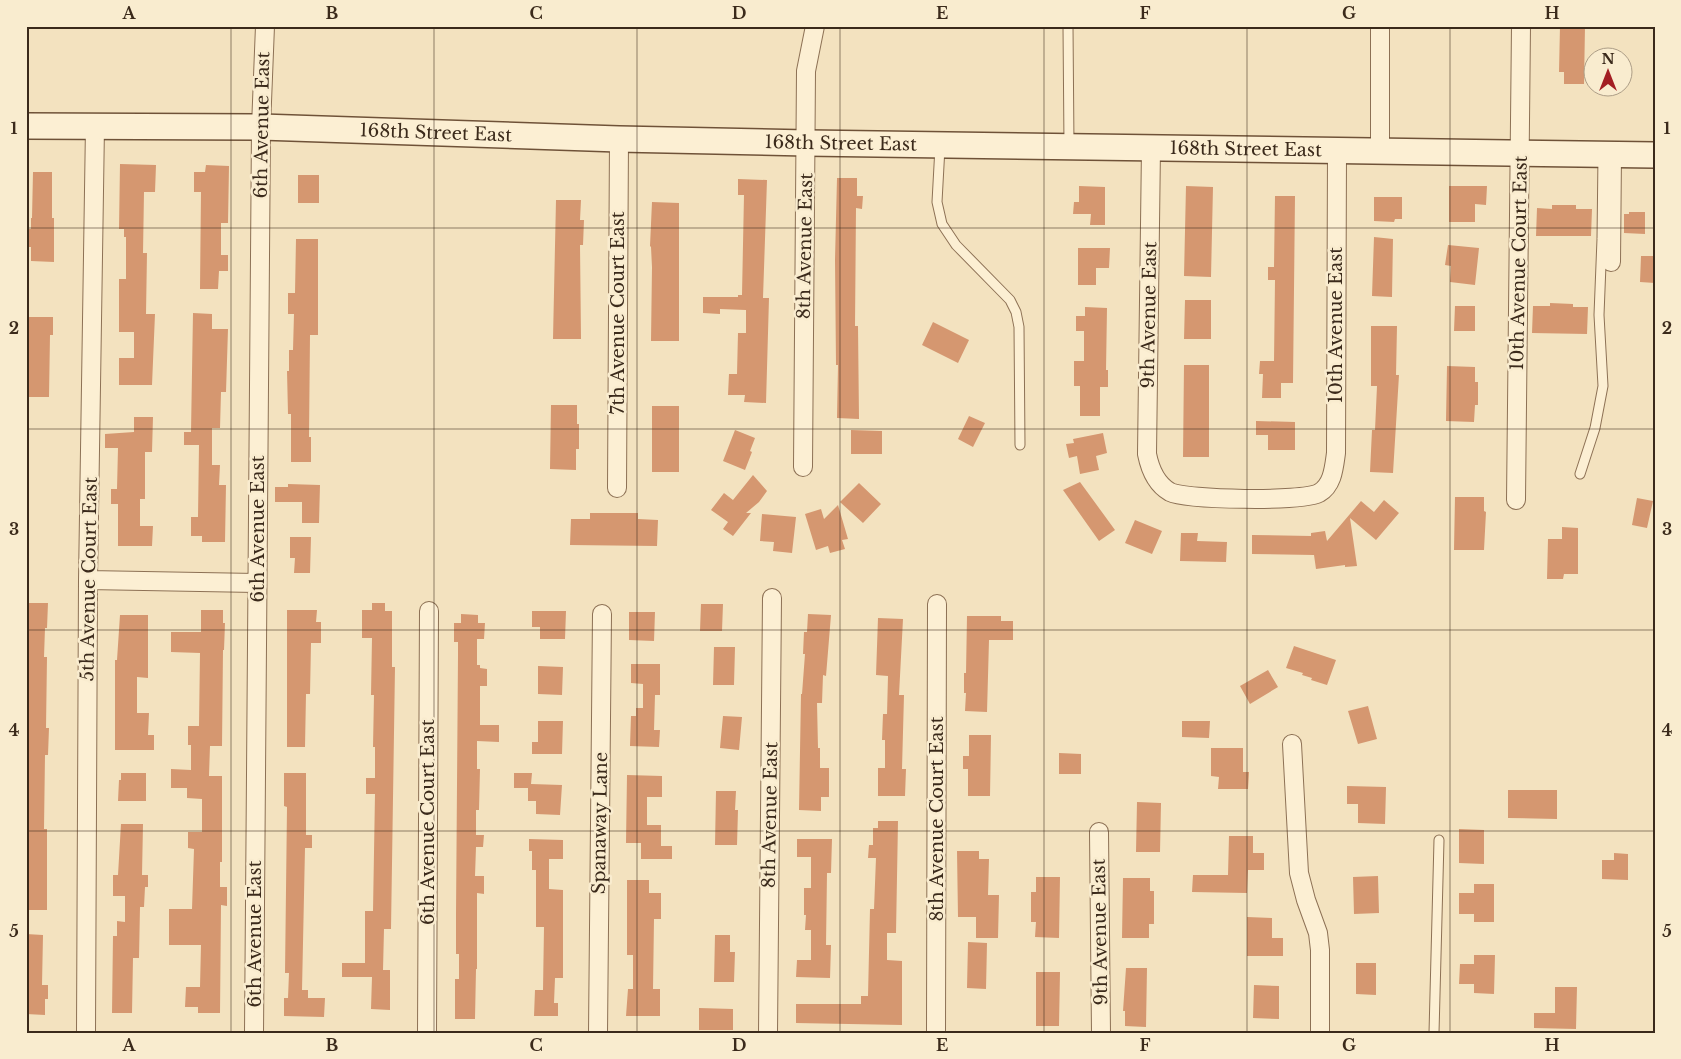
<svg xmlns="http://www.w3.org/2000/svg" width="1681" height="1059" viewBox="0 0 1681 1059" font-family="'Libre Baskerville',serif">
<rect width="100%" height="100%" fill="#f3e2bf"/>
<path fill="#d59770" d="M1560,26H1585L1584,84H1564V72H1559Z
M120,164L156,165L155,192H144L143,253H147L146,314H155L152,385H119V358H134V332H119V279H126V237H124V229H119Z
M206,165L229,166L228,223H221V255H228V271H219L218,289H200L201,192H194V172H205Z
M33,172H52V218H54V262L31,261V247H26V229H31V218H32Z
M298,175H319V203H298Z
M837,178H857V196H863L862,209L856,208L855,326H858L859,419L837,418L838,365H836L835,260Z
M738,179L767,180L763,298H769L766,403L744,402L745,395H728L729,374H737L738,333H746V310L720,309V314L703,313V297H738V295H742L744,195H738Z
M1079,186L1105,187V225H1090L1091,214H1073L1074,202H1079Z
M1186,186L1213,187L1211,277L1184,276Z
M1449,186H1487L1486,205L1475,204V222H1449Z
M1275,196H1295L1293,383H1281V398H1262L1263,374H1259L1260,361H1274L1275,280H1268V267H1274Z
M1374,197H1402V219H1395L1394,222L1374,221Z
M556,200H581L580,220H584L583,245H580L581,339H553Z
M652,202L679,203V341H651L652,267L651,247L650,246Z
M1552,205H1576V209H1592L1591,236H1536L1537,208L1552,209Z
M1629,212H1645V234L1624,233V214H1629Z
M1374,237L1393,239L1392,297L1372,296Z
M296,239H318V335H310L309,437H311V462H291V414H288L287,371H289V350H293L294,314H288V293H295Z
M1448,245L1479,248L1475,285L1450,282L1451,266L1445,265Z
M1078,248H1110L1109,268H1096V285H1078Z
M1641,256H1655V283L1640,282Z
M1185,300H1211V339H1184Z
M1550,303L1573,304V307H1588L1587,334L1532,333L1533,306H1550Z
M1455,306H1475V331H1454Z
M1085,307L1107,308L1106,370H1108V387H1100V416H1080V386H1074V361H1084V331H1076V316H1085Z
M193,313L212,314V329H228L226,392H221L220,428H212V465H220L219,485H226L225,542H202V536H191V517H198L199,445H184V432H191Z
M26,317H53V335H50L49,397H27L28,334H26Z
M933,322L969,340L958,363L922,345Z
M1371,326H1397L1396,375H1399L1393,473L1370,472L1372,430H1375L1377,386H1371Z
M1184,365H1209V457H1183Z
M1447,366L1475,367V382H1478V405H1475L1474,422L1446,421Z
M551,405H577V424H579V449H576V470L550,469Z
M652,406H679V472H652Z
M969,416L985,423L973,447L958,439Z
M134,417H153L152,452H145V499H140V526H153L152,546H118V504H111V489H117L118,448H105V434L134,432Z
M1256,421L1295,422V450H1268V435H1256Z
M735,430L755,438L750,451L752,452L745,470L723,461Z
M851,430L882,431V454H851Z
M1103,433L1107,453L1096,456L1099,470L1080,474L1077,456L1069,458L1066,444L1074,443L1073,439Z
M753,475L767,491L759,502L746,513H751L733,536L723,529L728,522L711,510L724,493L733,500Z
M1080,482L1115,530L1099,541L1063,490Z
M859,483L881,504L863,523L840,502Z
M288,484L320,485L319,523H302V502H275V487H288Z
M1455,497H1484V511L1486,512L1484,550H1454Z
M1637,498L1653,501L1647,528L1632,525Z
M1384,500L1399,513L1376,540L1350,518L1357,566L1345,567V565L1316,569L1314,555L1252,554V535L1311,536V533L1325,531L1327,541L1361,501L1374,512Z
M838,505L848,539L842,540L845,549L830,553L828,546L816,550L805,514L821,509L824,519Z
M590,513H638V519L658,520L657,546L570,545L571,519H590Z
M762,514L796,517L792,553L773,551L774,542L760,541Z
M1135,520L1162,531L1152,554L1125,543Z
M1562,527L1578,528V574H1564L1563,579H1547L1548,539H1562Z
M1181,533H1198L1197,541L1227,542L1226,562L1180,561Z
M290,537H311L310,573H294L295,558H290Z
M27,603H48L47,628H45L44,657H47L46,728H49L48,755H45L44,829H47V910H26L29,642H27Z
M372,603H385V611H392V667H395L391,929H384L383,970H390V1010L371,1009L372,977H342V963H365V911H373L375,794H366V778H375V747H373L374,695H371L372,638H362V610H372Z
M701,604H723L722,631H700Z
M201,610H223V623H225L224,650H223L222,746H210L209,776H222V862H220V887H227V906L221,905L220,1013H198V1007H185L186,987H200L201,945H169V909H192L194,849L188,848V832H202V799L187,798V788H171V769L191,770V745H188V726H199L200,653L171,652V632H201Z
M287,610H317L316,622H321V643H311L310,694H306L305,747H287Z
M532,611H566L565,639H540V627H532Z
M629,612H655L654,641L629,640Z
M461,614L478,615V623H485L484,639H477V665H480V668L487,669V686H480V725H499V742L477,741V769H480L479,810H476V835H484L483,847H476L475,876H484V894L477,893V969H476L475,1019H455V979H459V954H456V914L458,655V642H454V623H461Z
M808,614L831,615L826,676L823,675L822,703H817L818,748H820V768H829V797H821V811L799,810L801,694H802L805,654H803L804,632H807Z
M120,615H148V678L137,677V713H149L148,735H154V750H115V660H117Z
M967,616H1001V621H1013V640H989L987,712L965,711L966,693H964V673H966Z
M878,618L903,619L899,695H904L902,769H906L905,796H878V768H885V740H882L883,714H887L888,676L876,675Z
M1294,646L1336,660L1327,685L1311,680L1312,678L1302,675L1303,673L1286,668Z
M714,647H735L734,685H713Z
M631,664H660V695H655L654,730H660L659,747L630,746L631,716H636V708H643V684L631,683Z
M538,666L563,667L562,695L538,694Z
M1268,670L1278,687L1250,704L1240,686Z
M1368,706L1377,739L1358,744L1348,711Z
M723,716L742,717L739,750L720,748Z
M538,721H563L562,754H532V742H538Z
M1182,721H1210L1209,738L1182,737Z
M969,735H991L990,796H968V769H963V756H969Z
M1211,748H1243V772H1249L1248,789H1218L1219,777L1211,776Z
M1059,753L1081,754V774H1059Z
M121,773H146V801H118L119,780H121Z
M284,773H306V835H312V848H305L302,990H308V998H325L324,1017L284,1016V998H288L289,973H285L287,807L284,806Z
M514,773H532L531,784L562,785L560,815L536,814V801H528V788H514Z
M627,775L662,776V797H647V825H661V846H672V859H641V843H626Z
M1347,786L1386,787L1385,824L1358,823V804H1347Z
M1508,790H1557V819L1508,818Z
M716,791H736L735,810H738L737,845H715Z
M1137,802L1161,803L1160,852H1136Z
M878,821H898L896,933H887V960L902,961V1025L796,1023V1004H861V996H868L870,909H874L876,858H868L869,845H873V828H878Z
M121,824H143L142,875H148V887H145L144,907H140L139,958H133L132,1013H112L113,936H117V921L125,922V896H113V875H118Z
M1459,829L1484,830V864L1459,863Z
M1229,836H1253V853H1264V870H1248L1247,893L1192,892L1193,875H1228Z
M529,839L563,840V859H549V889L563,890V978H555L554,1003H558V1016H534L535,990H543L544,927H536V870H532V851H529Z
M797,839H832L831,873H827L826,945H831L830,978L796,977L797,960H811V930H805L806,915H804V888H811V857H797Z
M957,851H979V859H989L988,895H999L998,938H976V917H958Z
M1614,853L1628,854V880L1602,879V860H1614Z
M1378,876L1379,913L1354,914L1353,877Z
M1036,877H1060L1059,938L1035,937L1036,922H1031V892H1036Z
M1123,878H1150V891H1154V924H1149V938H1122Z
M627,880H649V893H661V919H654L653,989H660V1016H626L628,989H633V955H627Z
M1474,884H1494V922H1474V914H1459V893H1474Z
M1247,917L1272,918V938H1283V956H1247Z
M26,934L43,935L42,985H48V999H45V1015L26,1014Z
M715,935H730V952H735L734,982H714Z
M968,942L987,943L986,989L967,988Z
M1474,955H1495L1494,994L1474,993V984H1459L1460,964H1474Z
M1356,963H1376V995L1356,994Z
M1126,968H1147L1146,1027L1125,1026V1011H1123Z
M1036,972H1060L1059,1026H1036Z
M1254,985L1279,986V1019L1253,1018Z
M1555,987H1577L1576,1029L1534,1028V1013H1555Z
M699,1008L733,1009V1030H699Z"/>
<g fill="none" stroke-linecap="round" stroke-linejoin="round">
<defs>
<path id="lane" d="M1068,26L1069,146
M940,147L937,202L942,224L956,245L1010,300L1016,312L1019,327L1020,445
M1580,474L1595,428L1603,386L1599,315L1602,239L1603,155
M1434,1033L1439,840"/>
<path id="street" d="M1380,26V151
M1151,148L1147,454C1150,469 1156,484 1170,492C1187,500 1302,502 1319,493C1333,485 1334,467 1336,453L1337,151
M1611,262L1612,155
M803,467L806,71L815,26
M617,488L619,139
M1516,500L1521,26
M88,580L257,583
M1292,744L1299,873L1306,900L1318,933L1320,950V1033
M1099,832L1101,1033
M86,1033L88,580L95,126
M254,1033L261,127L265,26
M427,1033L429,611
M598,1033L602,614
M768,1033L772,598
M936,1033L937,604"/>
<g id="secondary">
<path id="s1" d="M26,126L261,127L619,139L807,143L1655,155"/>
</g>
</defs>
<use href="#lane" stroke="#8d7155" stroke-width="11"/>
<use href="#street" stroke="#8d7155" stroke-width="20"/>
<use href="#secondary" stroke="#6f5238" stroke-width="28"/>
<use href="#lane" stroke="#fcefd3" stroke-width="9"/>
<use href="#street" stroke="#fcefd3" stroke-width="18"/>
<use href="#secondary" stroke="#fcefd3" stroke-width="25"/>
</g>
<path fill="none" stroke="#3b2a1b" stroke-width="1" stroke-opacity="0.55" d="M231,26V1033M434,26V1033M637,26V1033M840,26V1033M1044,26V1033M1247,26V1033M1450,26V1033M26,228H1655M26,429H1655M26,630H1655M26,831H1655"/>
<g text-anchor="middle" stroke-width="5" stroke-linejoin="round" paint-order="stroke">
<g font-size="18" fill="#3b2a1b" stroke="#f9eccf">
<text transform="translate(262 125) rotate(-89)" y="6">6th Avenue East</text>
<text dy="6" stroke="none"><textPath href="#s1" startOffset="410">168th Street East</textPath></text>
<text dy="6" stroke="none"><textPath href="#s1" startOffset="815">168th Street East</textPath></text>
<text dy="6" stroke="none"><textPath href="#s1" startOffset="1220">168th Street East</textPath></text>
<text transform="translate(805 246) rotate(-89)" y="6">8th Avenue East</text>
<text transform="translate(1519 263) rotate(-89)" y="6">10th Avenue Court East</text>
<text transform="translate(618 313) rotate(-90)" y="6">7th Avenue Court East</text>
<text transform="translate(1149 315) rotate(-89)" y="6">9th Avenue East</text>
<text transform="translate(1336 325) rotate(-90)" y="6">10th Avenue East</text>
<text transform="translate(258 529) rotate(-90)" y="6">6th Avenue East</text>
<text transform="translate(89 579) rotate(-89)" y="6">5th Avenue Court East</text>
<text transform="translate(770 815) rotate(-89)" y="6">8th Avenue East</text>
<text transform="translate(937 819) rotate(-90)" y="6">8th Avenue Court East</text>
<text transform="translate(428 822) rotate(-90)" y="6">6th Avenue Court East</text>
<text transform="translate(600 823) rotate(-89)" y="6">Spanaway Lane</text>
<text transform="translate(1100 932) rotate(-91)" y="6">9th Avenue East</text>
<text transform="translate(255 934) rotate(-90)" y="6">6th Avenue East</text>
</g>
</g>
<rect width="1681" height="1059" fill="none" stroke="#f9eccf" stroke-width="55"/>
<g transform="translate(1608 72)"><circle r="24" fill="#f9eccf" stroke="#ad9e87"/>
<path d="M0-4L9 19L0 12L-9 19Z" fill="#a31e23"/>
<text y="-8" font-size="14" font-weight="bold" text-anchor="middle" fill="#3b2a1b">N</text>
</g>
<rect x="28" y="28" width="1626" height="1004" fill="none" stroke="#3b2a1b" stroke-width="2"/>
<g font-size="16" text-anchor="middle" font-weight="bold" fill="#3b2a1b">
<text x="129" y="19">A</text>
<text x="332" y="19">B</text>
<text x="536" y="19">C</text>
<text x="739" y="19">D</text>
<text x="942" y="19">E</text>
<text x="1145" y="19">F</text>
<text x="1349" y="19">G</text>
<text x="1552" y="19">H</text>
<text x="14" y="134">1</text>
<text x="1667" y="134">1</text>
<text x="14" y="334">2</text>
<text x="1667" y="334">2</text>
<text x="14" y="535">3</text>
<text x="1667" y="535">3</text>
<text x="14" y="736">4</text>
<text x="1667" y="736">4</text>
<text x="14" y="937">5</text>
<text x="1667" y="937">5</text>
<text x="129" y="1051">A</text>
<text x="332" y="1051">B</text>
<text x="536" y="1051">C</text>
<text x="739" y="1051">D</text>
<text x="942" y="1051">E</text>
<text x="1145" y="1051">F</text>
<text x="1349" y="1051">G</text>
<text x="1552" y="1051">H</text>
</g>
</svg>
